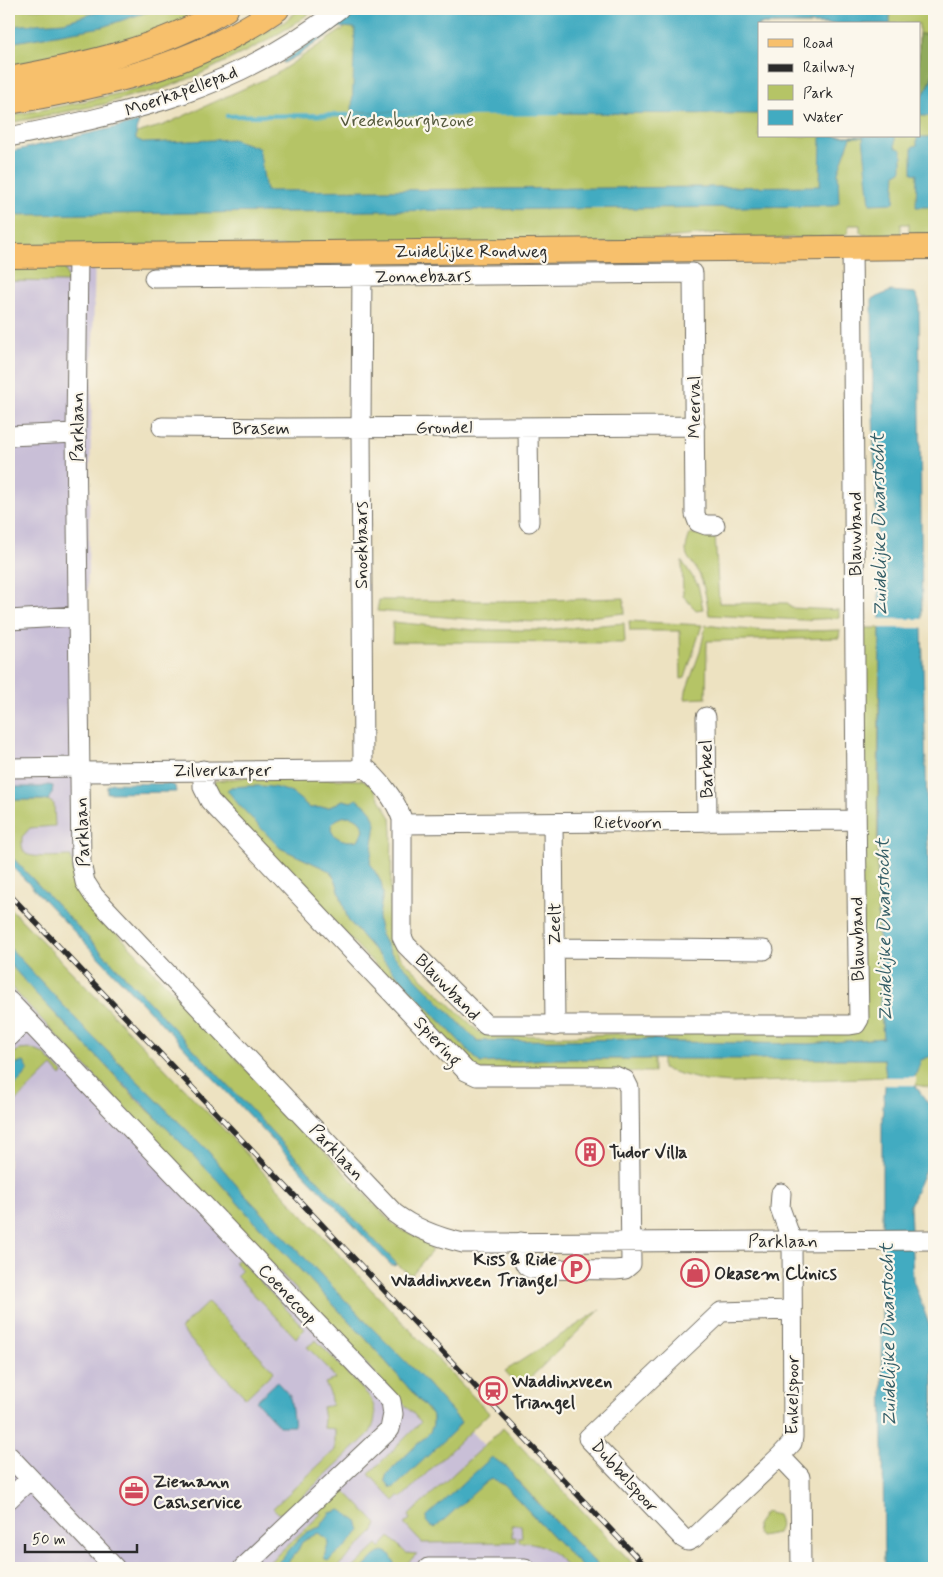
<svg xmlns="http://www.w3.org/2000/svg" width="943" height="1577" viewBox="0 0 943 1577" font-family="Mynerve,sans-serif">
<rect width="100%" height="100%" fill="#fbf7ec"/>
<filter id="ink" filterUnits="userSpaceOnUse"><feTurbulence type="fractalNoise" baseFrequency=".02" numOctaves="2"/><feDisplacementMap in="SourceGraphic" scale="10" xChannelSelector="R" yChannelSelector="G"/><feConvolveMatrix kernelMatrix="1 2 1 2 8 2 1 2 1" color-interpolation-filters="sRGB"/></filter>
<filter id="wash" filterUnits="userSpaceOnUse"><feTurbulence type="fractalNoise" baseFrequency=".0096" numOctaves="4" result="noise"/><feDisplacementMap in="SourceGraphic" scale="20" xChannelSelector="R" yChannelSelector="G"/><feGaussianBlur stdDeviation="1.12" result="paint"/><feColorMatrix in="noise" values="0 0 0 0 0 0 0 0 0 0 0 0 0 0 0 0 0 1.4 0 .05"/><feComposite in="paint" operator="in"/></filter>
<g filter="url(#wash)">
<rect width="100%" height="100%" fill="#ede2c1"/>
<path fill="#c9bfd7" d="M9,248L95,252L80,924L9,849Z
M9,948L601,1568H9Z"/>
<path fill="#b5c466" stroke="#707848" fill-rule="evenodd" d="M9,9H207L152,34L9,70Z
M300,9H315L293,25L263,43L196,76L157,91L137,94L105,104L9,123V116L82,102L151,86L190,70L240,46L284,22Z
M373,9H934V234H909V224H901V234L864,235L860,232V225H849L848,232L844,236L760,239L718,233L614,243L9,249V168L51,158L164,125L276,74ZM759,24H919V136H759Z
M9,263H57L65,269L69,282L9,281Z
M690,534H715L719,603H788L791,608L839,610V618L801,620L709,615C707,601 705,589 700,576C691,556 680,560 690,534Z
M682,561L698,585L703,609L696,610L683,596Z
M624,598L625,613L540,622L479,620L377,611L379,600L505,601Z
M629,621L702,625L685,678L681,679L680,631H630Z
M393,622L475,630H544L624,623L625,643L392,642Z
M706,625C754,632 793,632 840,630L839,638L707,641L706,698L685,699L686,691L700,652Z
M861,628H880C879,764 873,902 883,1038L809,1044L669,1042L662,1039V1032L860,1030Z
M249,777L362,780L373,787L391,818L392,832L390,924L391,942L402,959L480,1033L489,1035L569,1036L654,1032V1039L476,1041L391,953L381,935L378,920L383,894L381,882L370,863L372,845L375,833L351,802L343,800L330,807L310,808L289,791L254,786L231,787L280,848L330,871L336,881L348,920L382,959L480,1063L549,1059H654V1072L477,1070L213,797L212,789L215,781Z
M9,800H48L54,804L55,826L30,828L22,837C22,842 21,849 25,853C31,859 61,856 71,856L76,884L87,901L390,1221L400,1229L426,1241L431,1247V1252L411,1275L396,1264L9,854Z
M346,816C356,816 362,821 364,830L358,840C335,846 317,823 346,816Z
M9,907L229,1135L369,1287L489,1413L401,1498L399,1496L394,1501L369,1474L421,1422L9,985V963L67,1027L76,1034L140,1103L175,1135L219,1182L253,1220L366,1339L433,1416V1425L430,1432L387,1474L385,1480L391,1488L455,1430L461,1422L424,1380L367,1323L243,1193L207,1150L88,1032L9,947Z
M32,1049L44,1054L63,1073L61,1076L52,1066L9,1108V1092L24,1077L13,1065L9,1069V1056L19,1050Z
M934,1055V1088L916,1085L915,1077L920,1060Z
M686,1058L884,1059L886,1077L732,1083L706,1081L662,1069V1059Z
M239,1259L305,1329L296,1338L236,1276L242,1270L234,1262Z
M208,1302L274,1371L246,1398L180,1329Z
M600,1310L528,1380L517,1384L505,1371Z
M316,1340L369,1396C377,1409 377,1421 369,1434L284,1514L278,1513L273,1508L335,1450V1429L323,1428L324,1420L322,1407L332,1405L329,1391L325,1383L335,1379L330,1370L307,1347Z
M503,1428L637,1568H600L500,1462L486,1482L491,1479L504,1485L583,1568H569C552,1551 544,1542 519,1542V1537H522L521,1525H512V1537H516V1542L422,1543L404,1524L410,1519L408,1516Z
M343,1489L377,1524L374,1532L336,1568H263L321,1514L317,1510L338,1491Z
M765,1512L777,1515C780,1522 781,1526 777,1533L760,1536L757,1532L756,1525Z
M390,1537L406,1553L417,1554L402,1568H353L377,1545L380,1548Z"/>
<path fill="#90aa5b" stroke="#5e6a43" d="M919,34H934V71L929,85L919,101Z"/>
<path fill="#42abc1" stroke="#366b76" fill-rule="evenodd" d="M108,9H156L102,27L9,43V26L64,22Z
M355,9H890V24H759V114L352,112L355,28L339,27L297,56L284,63L282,62L335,26Z
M934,71V116H922C914,105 923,96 928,87C931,82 932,76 934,71Z
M139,122L136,130V139L145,143L233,139L259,148L266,191L820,186L821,136H895V147L902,150V170L896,174L894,203L870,204L863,137H851L838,172L839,203L833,206L9,215V152Z
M917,137H934V207H916L917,174L912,173V147L917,145Z
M891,291L915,293L919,301L922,628L934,1055L921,1060L915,1077V1085L932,1109V1154L910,1205L913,1280L933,1335L934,1568H884L882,1329V1118L886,1077L884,1059H549L480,1063L382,959L348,920L336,881L330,871L280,848L239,805L227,790L231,787C248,786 270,784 287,791C294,793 304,803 310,808L330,807L343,800L351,802L357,799L370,809L376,824L370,863L381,882L383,894L378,920L381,935L391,953L477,1041L658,1039L669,1042L809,1044L883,1038L880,997L878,902L880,628L873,414L872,299ZM346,816C356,816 362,821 364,830L358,840C335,846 317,823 346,816Z
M112,783L169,784L175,786L176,792L107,793V786Z
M48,785L53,786L52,793L48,800H9V787H41Z
M9,854L396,1263L395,1266L391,1265L9,863Z
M9,947L88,1032L207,1150L243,1193L367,1323L424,1380L461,1422L455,1430L395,1487L391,1488L385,1480L387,1474L430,1432L433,1425V1416L366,1339L253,1220L219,1182L36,994L9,963Z
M24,1062L28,1069L24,1077L9,1092V1069L13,1065Z
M277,1382L290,1396L294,1426H279L256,1401Z
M492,1457L508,1468L516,1480L600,1568H583L504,1485L491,1479L486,1482L435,1528L431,1527L426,1521L427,1516Z
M341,1510L357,1521L360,1530C352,1542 339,1552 328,1561L326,1560L324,1557L328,1544L327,1539L318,1533L302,1542L298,1550L283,1568H273L298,1540L307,1532L320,1527L330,1513Z
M383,1551L389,1553L394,1561V1565L391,1568H363L375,1556Z"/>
<path fill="#ede2c1" d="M879,619H923V628H879Z
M883,1077H916V1085H882Z"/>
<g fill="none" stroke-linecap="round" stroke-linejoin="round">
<path stroke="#42abc1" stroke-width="4.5" d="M227,116L558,113"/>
</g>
</g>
<g filter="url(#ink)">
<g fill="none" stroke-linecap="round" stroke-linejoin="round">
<defs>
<path id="minor" d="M9,137C133,112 237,90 339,9
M78,255L76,433L81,863L85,882L94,896L394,1213C415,1229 437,1237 463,1243L934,1240
M362,265L361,428L363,766
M154,278L693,273L695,514L698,522L706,525H715
M162,427L286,428L695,426
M528,427L529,522
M9,436L76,433
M9,620L78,616
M706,717L707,822
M363,766C378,778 396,800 402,819V937L406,945L486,1025H850L856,1024L859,1019C854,762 855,505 852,248
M9,768L80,767
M203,770V787L210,801L466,1071L477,1076H615L625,1080L629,1088L631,1264L625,1269L615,1270L532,1269C520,1265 522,1252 521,1242
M80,772L347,770H354L363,766
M553,823L555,1026
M402,824L855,820
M554,948L764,950
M9,1001L391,1401L393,1414L390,1429L243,1568
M9,1037L26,1020
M781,1193L780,1208L792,1241L793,1437L792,1443L780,1456L800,1477L801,1568
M9,1456L115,1568
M780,1456L694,1538L688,1541L683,1538L588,1438L721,1312L792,1310
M9,1499L30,1479
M428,1568H525"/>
<path id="major" d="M9,79C84,65 160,49 226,9
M9,102C109,84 191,68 277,9
M9,256L934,247"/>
</defs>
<use href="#minor" stroke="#6f6b60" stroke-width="21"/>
<use href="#major" stroke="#6f6b60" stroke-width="26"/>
<use href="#minor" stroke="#fff" stroke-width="19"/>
<use href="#major" stroke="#f7c06c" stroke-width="24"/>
<defs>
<path id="rail" d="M9,894L647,1568"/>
</defs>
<use href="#rail" stroke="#2b2b2b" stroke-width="5.5"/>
<use href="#rail" stroke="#fbf7ec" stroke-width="4" stroke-dasharray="11" stroke-linecap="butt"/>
</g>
</g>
<defs>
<symbol id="building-ring" viewBox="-11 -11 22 22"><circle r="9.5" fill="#fbf7ec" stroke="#d1495b" stroke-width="1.5"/><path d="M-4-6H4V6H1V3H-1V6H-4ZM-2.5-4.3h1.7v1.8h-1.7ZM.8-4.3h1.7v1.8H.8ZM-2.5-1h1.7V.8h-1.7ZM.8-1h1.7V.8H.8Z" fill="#d1495b"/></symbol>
<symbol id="parking-ring" viewBox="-11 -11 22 22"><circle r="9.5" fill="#fbf7ec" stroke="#d1495b" stroke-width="1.5"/><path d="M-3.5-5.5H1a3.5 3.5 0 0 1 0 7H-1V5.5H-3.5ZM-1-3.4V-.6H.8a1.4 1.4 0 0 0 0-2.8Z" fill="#d1495b"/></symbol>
<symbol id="shop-ring" viewBox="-11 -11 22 22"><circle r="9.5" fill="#fbf7ec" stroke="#d1495b" stroke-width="1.5"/><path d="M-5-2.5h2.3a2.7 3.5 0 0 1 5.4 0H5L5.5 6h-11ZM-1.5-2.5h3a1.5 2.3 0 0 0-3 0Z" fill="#d1495b"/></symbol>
<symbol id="station-ring" viewBox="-11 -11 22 22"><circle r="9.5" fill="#fbf7ec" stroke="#d1495b" stroke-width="1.5"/><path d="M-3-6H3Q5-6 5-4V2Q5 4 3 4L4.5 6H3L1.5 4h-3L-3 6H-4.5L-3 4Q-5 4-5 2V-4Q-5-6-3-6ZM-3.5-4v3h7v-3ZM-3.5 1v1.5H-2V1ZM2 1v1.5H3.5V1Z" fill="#d1495b"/></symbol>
<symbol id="office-ring" viewBox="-11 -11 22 22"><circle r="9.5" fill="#fbf7ec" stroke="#d1495b" stroke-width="1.5"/><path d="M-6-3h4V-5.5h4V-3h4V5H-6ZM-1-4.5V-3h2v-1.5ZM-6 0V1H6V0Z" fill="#d1495b"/></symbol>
</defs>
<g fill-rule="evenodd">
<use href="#building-ring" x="574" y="1136" width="32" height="32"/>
<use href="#parking-ring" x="560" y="1253" width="32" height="32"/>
<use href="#shop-ring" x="679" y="1257" width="32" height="32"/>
<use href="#station-ring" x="477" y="1375" width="32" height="32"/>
<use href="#office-ring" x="118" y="1475" width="32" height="32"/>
</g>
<g text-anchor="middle" stroke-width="4.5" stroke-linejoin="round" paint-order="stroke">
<g font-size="18" fill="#2b2b2b" stroke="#fbf7ec">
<text transform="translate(181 91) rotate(-20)" y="6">Moerkapellepad</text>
<text x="471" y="257">Zuidelijke Rondweg</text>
<text transform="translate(423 276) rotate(-1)" y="6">Zonnebaars</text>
<text transform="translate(694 407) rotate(-90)" y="6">Meerval</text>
<text transform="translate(77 427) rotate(-90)" y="6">Parklaan</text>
<text transform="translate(444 427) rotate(-1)" y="6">Grondel</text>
<text x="261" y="434">Brasem</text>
<text transform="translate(855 534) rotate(-90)" y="6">Blauwband</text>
<text transform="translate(361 545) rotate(-90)" y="6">Snoekbaars</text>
<text transform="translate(706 769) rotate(-91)" y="6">Barbeel</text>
<text x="222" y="776">Zilverkarper</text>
<text x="628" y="828">Rietvoorn</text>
<text transform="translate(82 832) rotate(-92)" y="6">Parklaan</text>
<text transform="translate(554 924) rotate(-90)" y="6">Zeelt</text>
<text transform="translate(857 939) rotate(-91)" y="6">Blauwband</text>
<text transform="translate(448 987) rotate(46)" y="6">Blauwband</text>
<text transform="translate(438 1041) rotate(47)" y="6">Spiering</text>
<text transform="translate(337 1152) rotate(47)" y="6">Parklaan</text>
<text x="783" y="1247">Parklaan</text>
<text transform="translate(288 1294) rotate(46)" y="6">Coenecoop</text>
<text transform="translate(792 1395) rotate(-89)" y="6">Enkelspoor</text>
<text transform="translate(625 1476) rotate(48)" y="6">Dubbelspoor</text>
</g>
<g font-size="18" fill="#54593d" stroke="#fbf7ec">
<text x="407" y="126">Vredenburghzone</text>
</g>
<g font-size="18" font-weight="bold" fill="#2b2b2b" stroke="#fbf7ec" text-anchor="start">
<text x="609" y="1158">Tudor Villa</text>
<text x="557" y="1265" text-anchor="end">Kiss &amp; Ride<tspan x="557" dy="21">Waddinxveen Triangel</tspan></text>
<text x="714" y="1279">Okasem Clinics</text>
<text x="512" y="1387">Waddinxveen<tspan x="512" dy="21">Triangel</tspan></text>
<text x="153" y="1487">Ziemann<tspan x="153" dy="21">Cashservice</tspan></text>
</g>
<g font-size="19" font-style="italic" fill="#345e67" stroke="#fbf7ec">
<text transform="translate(878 525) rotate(-91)" y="7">Zuidelijke Dwarstocht</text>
<text transform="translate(883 930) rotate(-91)" y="7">Zuidelijke Dwarstocht</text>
<text transform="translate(887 1335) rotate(-91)" y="7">Zuidelijke Dwarstocht</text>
</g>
</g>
<rect width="943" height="1577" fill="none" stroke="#fbf7ec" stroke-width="30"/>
<rect x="758" y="22" width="162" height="115" fill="#fbf7ec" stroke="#a8a59f"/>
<rect x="768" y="39" width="25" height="8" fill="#f7c06c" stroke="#a8a59f"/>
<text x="803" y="48" font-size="15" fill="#2b2b2b">Road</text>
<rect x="768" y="64" width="25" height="8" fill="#2b2b2b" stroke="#a8a59f"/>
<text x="803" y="72" font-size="15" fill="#2b2b2b">Railway</text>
<rect x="768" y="85" width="25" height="15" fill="#b5c466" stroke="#a8a59f"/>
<text x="803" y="98" font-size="15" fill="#2b2b2b">Park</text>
<rect x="768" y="110" width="25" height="15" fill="#42abc1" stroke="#a8a59f"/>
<text x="803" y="122" font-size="15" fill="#2b2b2b">Water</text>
<path d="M25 1544v8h112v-8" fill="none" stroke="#2b2b2b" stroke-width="2.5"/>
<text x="32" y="1544" font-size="15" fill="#2b2b2b" stroke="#fbf7ec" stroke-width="4" paint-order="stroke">50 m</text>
</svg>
